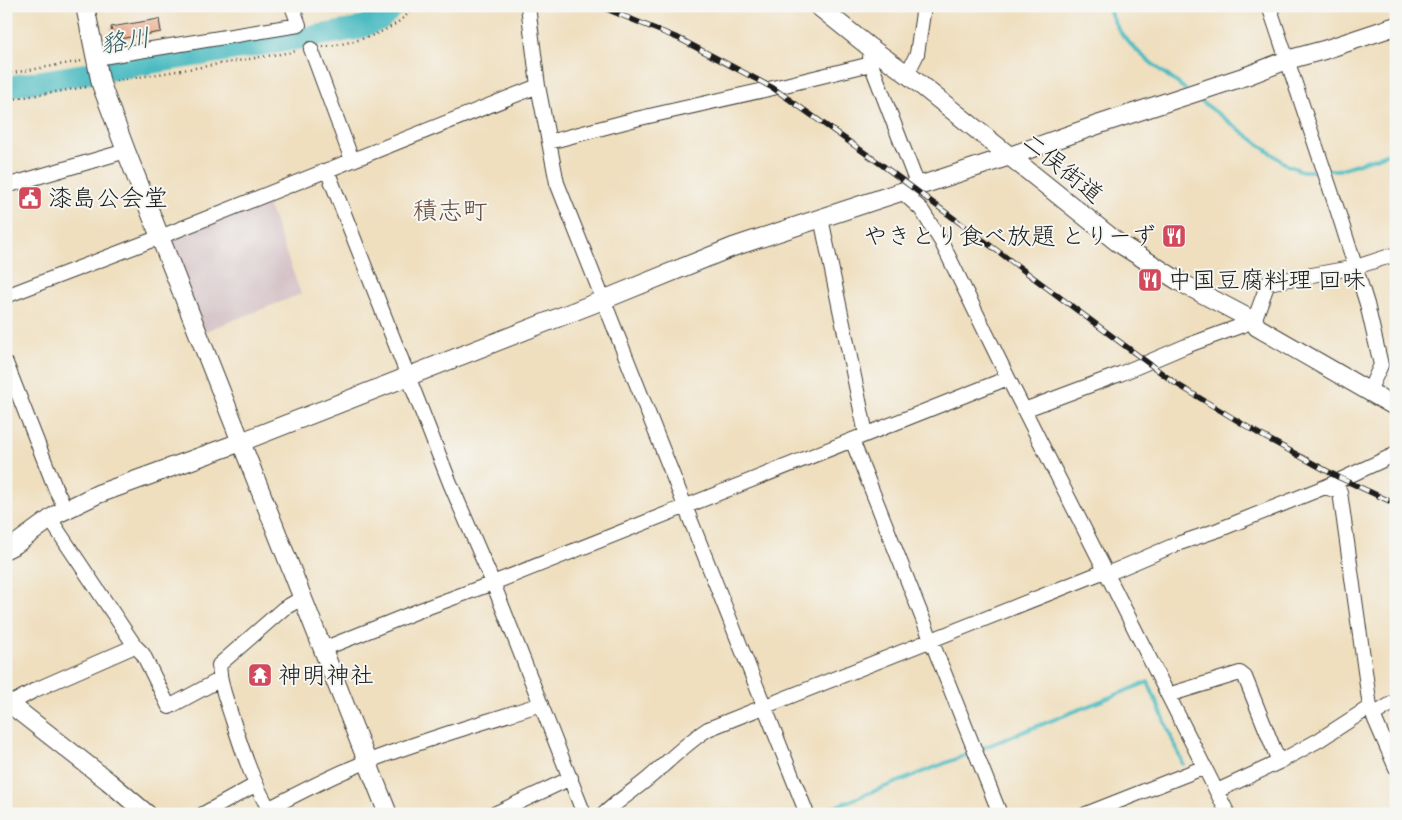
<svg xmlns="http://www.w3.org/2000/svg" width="1402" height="820" viewBox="0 0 1402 820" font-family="Caveat,'Klee One',sans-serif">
<rect width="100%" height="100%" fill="#f6f6f2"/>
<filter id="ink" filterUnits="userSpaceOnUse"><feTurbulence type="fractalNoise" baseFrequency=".02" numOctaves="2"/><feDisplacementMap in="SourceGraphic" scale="10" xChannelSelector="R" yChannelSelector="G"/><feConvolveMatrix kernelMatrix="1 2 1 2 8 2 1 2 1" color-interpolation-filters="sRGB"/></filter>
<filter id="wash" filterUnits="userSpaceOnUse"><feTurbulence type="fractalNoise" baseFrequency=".0096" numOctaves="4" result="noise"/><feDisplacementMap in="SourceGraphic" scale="20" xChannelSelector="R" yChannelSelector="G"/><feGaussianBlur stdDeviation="1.12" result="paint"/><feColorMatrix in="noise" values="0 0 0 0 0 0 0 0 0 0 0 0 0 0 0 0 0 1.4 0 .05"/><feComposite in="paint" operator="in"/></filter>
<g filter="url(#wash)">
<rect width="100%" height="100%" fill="#efdfbf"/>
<path fill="#d2bec3" d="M267,201L301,294L203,332L167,241Z"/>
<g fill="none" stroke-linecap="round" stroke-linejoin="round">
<path stroke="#4cbbc1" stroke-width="4" d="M1108,6C1110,11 1112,17 1114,21C1125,47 1164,72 1185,89
M1197,98L1287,165L1302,171H1321
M1328,170H1338L1396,151
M980,749L1148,682L1183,764
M816,814L971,753"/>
<path stroke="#4cbbc1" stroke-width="22" d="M6,87L357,29L381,19L394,6"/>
</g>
<g id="blocks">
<path fill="#e79772" d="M159,19L161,32L113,40L111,27Z"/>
</g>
</g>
<g filter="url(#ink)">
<use href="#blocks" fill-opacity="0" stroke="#3c3934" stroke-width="1"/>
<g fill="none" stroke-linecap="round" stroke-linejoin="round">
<defs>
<path id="minor" d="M528,6L538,86
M1269,6L1340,218L1367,304L1381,365L1369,391
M311,49L352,160
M870,57L871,64L918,186
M96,58L299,25L292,6
M907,74L917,54L924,6
M549,142L636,119L773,88L871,64
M327,170L450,483L493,583L584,814
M6,186L126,151
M901,191L921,209L941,241L1008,378L1228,814
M821,218L866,434
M6,296L160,237L538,86L557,183L807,814
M6,363L56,490L66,509
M1024,410L1120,374L1186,346L1254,321L1268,283L1356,267L1396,254
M852,440L1000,814
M1325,487L1396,454
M50,519L135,646L143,654L169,707L219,680
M1107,574L1177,544L1218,530L1325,487L1340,492L1370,707L1373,715L1396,701
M323,649L423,609L493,583L1008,378
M1168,695L1240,673L1245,677L1279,762
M10,704L35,690L135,646
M1373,715L1396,768
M1217,791L1279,762L1319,740L1370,707
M268,809C301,792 334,774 369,761C425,739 483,723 541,704
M203,814L255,785
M272,814C254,785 243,753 233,721C227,702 220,685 219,665L283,609L302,598
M494,814L571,778
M604,814C618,800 635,790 650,777C669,761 686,743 708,729L1105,571
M1086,814L1205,767"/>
<path id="tertiary" d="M85,6L101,84L126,151L388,814
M818,6L868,46L907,74L1117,242L1180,282L1254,321L1257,327L1396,407
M6,549L16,544L57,514L98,494L241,442L603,300L733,247L1010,156L1100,124L1249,75L1287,60L1324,50L1396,26
M6,701L108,781L147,814"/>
</defs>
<use href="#minor" stroke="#3c3934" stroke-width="16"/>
<use href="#tertiary" stroke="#3c3934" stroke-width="20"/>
<path stroke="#3c3934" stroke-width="2.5" stroke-dasharray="1 4" stroke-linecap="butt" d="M323,47C356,42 393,34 415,6
M6,74L82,61
M116,81L298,51
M6,100L86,87"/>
<use href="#minor" stroke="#fff" stroke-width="14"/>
<use href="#tertiary" stroke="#fff" stroke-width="18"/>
<defs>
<path id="rail" d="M599,6L680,39L773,88L882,165L1175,383L1261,435L1338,477L1396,504"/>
</defs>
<use href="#rail" stroke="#1c1c1c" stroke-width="5.5"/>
<use href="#rail" stroke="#f6f6f2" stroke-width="4" stroke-dasharray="11" stroke-linecap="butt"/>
</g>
</g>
<defs>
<symbol id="civic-square" viewBox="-11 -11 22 22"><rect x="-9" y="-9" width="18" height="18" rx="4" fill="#d1495b" stroke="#f6f6f2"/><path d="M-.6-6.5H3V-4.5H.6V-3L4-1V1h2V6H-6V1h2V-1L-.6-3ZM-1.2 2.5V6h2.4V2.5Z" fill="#fff"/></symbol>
<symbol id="restaurant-square" viewBox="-11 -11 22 22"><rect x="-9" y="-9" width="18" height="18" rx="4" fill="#d1495b" stroke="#f6f6f2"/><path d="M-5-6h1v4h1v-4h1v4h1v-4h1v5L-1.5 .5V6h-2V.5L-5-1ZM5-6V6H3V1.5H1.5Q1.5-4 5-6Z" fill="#fff"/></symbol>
<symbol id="temple-square" viewBox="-11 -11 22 22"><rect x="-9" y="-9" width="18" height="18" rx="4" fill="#d1495b" stroke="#f6f6f2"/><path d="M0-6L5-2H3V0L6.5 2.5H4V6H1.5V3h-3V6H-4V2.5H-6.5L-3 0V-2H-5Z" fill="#fff"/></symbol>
</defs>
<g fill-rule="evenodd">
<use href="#civic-square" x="16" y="184" width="28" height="28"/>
<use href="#restaurant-square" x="1160" y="222" width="28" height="28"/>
<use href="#restaurant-square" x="1136" y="266" width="28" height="28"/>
<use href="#temple-square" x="246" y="661" width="28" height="28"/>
</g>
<g text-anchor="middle" stroke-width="4" stroke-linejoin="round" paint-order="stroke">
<g font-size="24" fill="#1c1c1c" stroke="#f6f6f2">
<text transform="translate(1063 168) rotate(39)" y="8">二俣街道</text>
</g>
<g font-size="24" fill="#1c1c1c" stroke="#f6f6f2" text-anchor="start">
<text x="48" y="206">漆島公会堂</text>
<text x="1156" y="244" text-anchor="end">やきとり食べ放題 とりーず</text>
<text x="1168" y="288">中国豆腐料理 回味</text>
<text x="278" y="683">神明神社</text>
</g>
<g font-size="25" font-style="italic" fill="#2f5c5e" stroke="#f6f6f2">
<text transform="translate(125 40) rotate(-9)" y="9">貉川</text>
</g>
<g font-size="25" fill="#63473a" stroke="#f6f6f2">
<text x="450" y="219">積志町</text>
</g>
</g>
<rect width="1402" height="820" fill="none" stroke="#f6f6f2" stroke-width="25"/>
</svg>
